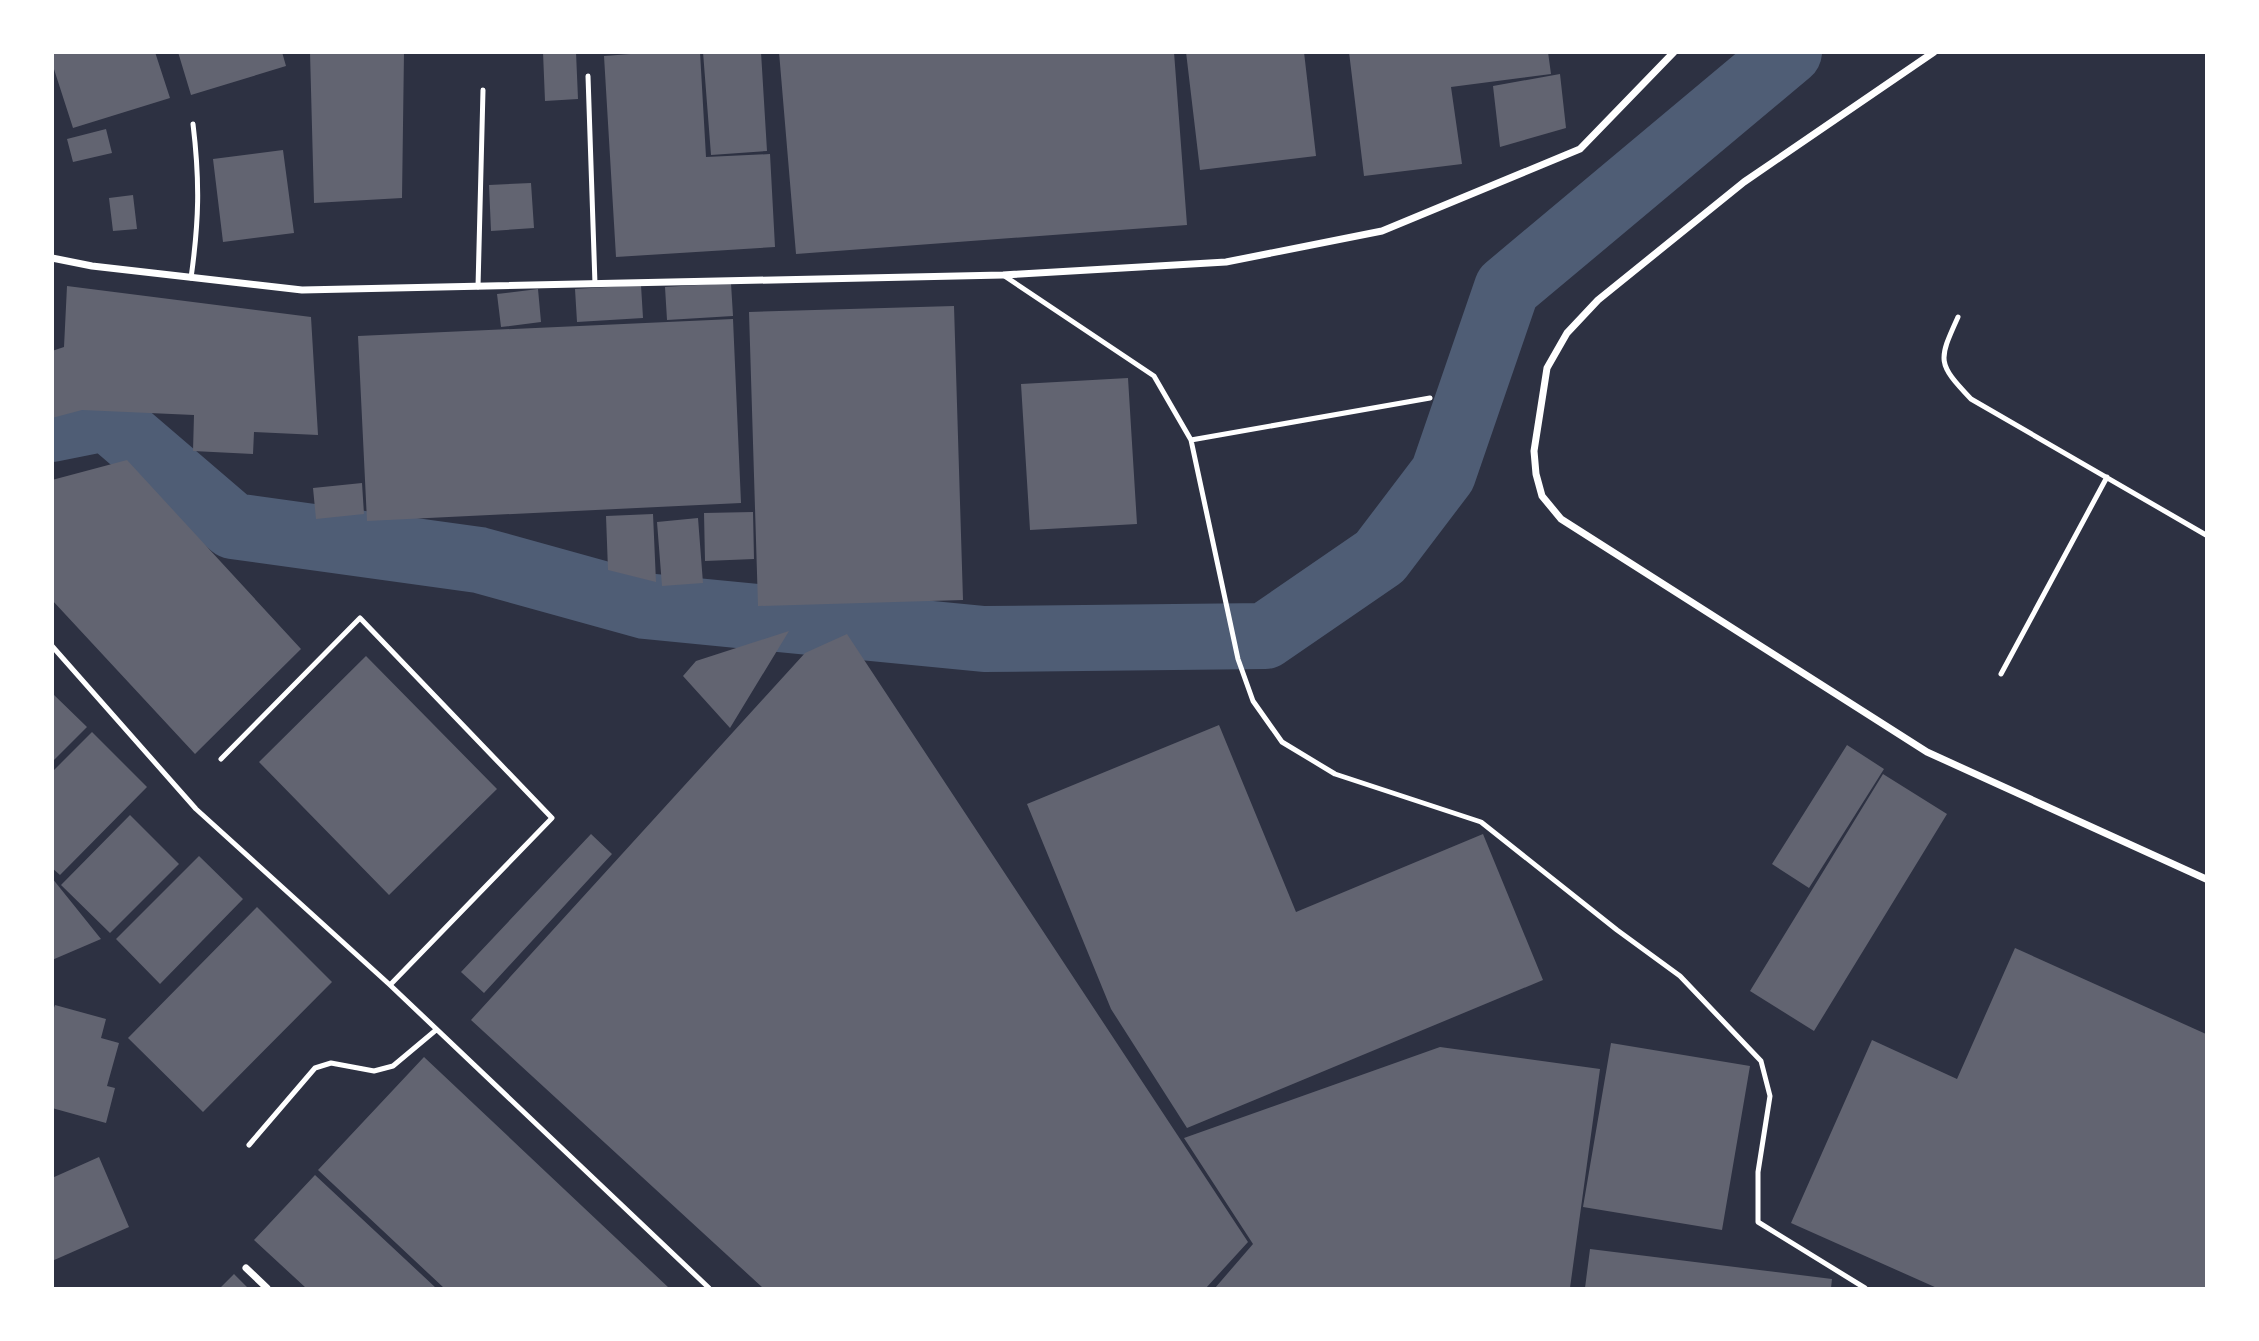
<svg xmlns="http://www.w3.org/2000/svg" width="2259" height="1341" viewBox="0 0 2259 1341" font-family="Roboto,sans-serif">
<rect width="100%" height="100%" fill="#2d3142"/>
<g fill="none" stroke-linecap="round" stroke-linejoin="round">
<path stroke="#4f5d75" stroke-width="66" d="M52,429L107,418L233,526L479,560L645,606L984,639L1265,636L1380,557L1443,474L1507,288L1789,52"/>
</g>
<path fill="#626471" d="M52,52H155L170,98L73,128L52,63Z
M178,52H282L286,66L191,95Z
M310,52H404L402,198L314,203Z
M543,52H576L578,99L545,101Z
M657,52H700L706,157L770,154L775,247L616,257L604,56Z
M703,52H761L767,151L711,155Z
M779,52H1174L1187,225L796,254Z
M1186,52H1304L1316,156L1200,170Z
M1349,52H1548L1551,74L1451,87L1462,164L1364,176Z
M1560,74L1566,128L1500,147L1493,86Z
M106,129L112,153L73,162L67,139Z
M283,150L294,233L223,242L213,159Z
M531,183L534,228L491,231L489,185Z
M133,195L137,229L113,231L109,198Z
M731,283L733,316L667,320L665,287Z
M641,285L643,318L577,322L575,289Z
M67,286L311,317L318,435L254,432L253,454L193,451L194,415L82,410L52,418V351L64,347Z
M538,289L541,322L501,327L497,294Z
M954,306L963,600L758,606L749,312Z
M733,319L741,503L367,521L358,336Z
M1128,378L1137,524L1030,530L1021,384Z
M127,460L301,649L195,754L52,600V480Z
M362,483L364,514L316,519L313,488Z
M753,512L754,559L705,561L704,513Z
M653,514L656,582L608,570L606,516Z
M698,518L703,583L662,586L657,522Z
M789,631L730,728L683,676L696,661Z
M847,634L1248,1242L1206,1288H763L471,1020L805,653Z
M366,656L497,789L389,895L259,762Z
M52,693L87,727L52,762Z
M1219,725L1296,912L1483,834L1543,980L1187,1128L1111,1009L1027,804Z
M92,732L147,787L60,875L52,868V772Z
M1847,745L1884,769L1809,888L1772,864Z
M1883,774L1947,814L1814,1031L1750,991Z
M130,815L179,864L110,933L61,885Z
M591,834L612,854L484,993L461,972Z
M199,856L243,899L160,984L116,939Z
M52,878L101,939L52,960Z
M257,907L332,982L203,1112L128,1038Z
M2015,948L2206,1034V1288H1937L1791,1223L1872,1040L1957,1079Z
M55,1005L106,1019L101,1038L119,1043L107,1086L115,1088L106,1123L52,1108V1013Z
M1611,1043L1750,1066L1722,1230L1583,1207Z
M1440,1047L1600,1069L1570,1288H1215L1253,1244L1184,1138Z
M424,1057L669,1288H444L318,1170Z
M99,1157L129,1227L52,1261V1178Z
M315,1175L436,1288H306L254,1240Z
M1590,1249L1832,1279L1831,1288H1585Z
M234,1274L248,1288H220Z"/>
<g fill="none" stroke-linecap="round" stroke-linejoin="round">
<path stroke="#fff" stroke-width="5" d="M588,76L595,284
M1003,275L1154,376L1191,440L1238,659L1253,701L1282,742L1335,774L1481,822L1617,930L1680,976L1761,1061L1770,1096L1758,1172V1222L1865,1288
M191,278C199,221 200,182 193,124
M478,287L483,90
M1958,317C1938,361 1937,363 1971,399L2206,535
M1191,440L1430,398
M52,646L196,809L390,985L709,1288
M2001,674L2107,477
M221,759L360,618L552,818L390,985
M249,1145L315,1068L331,1063L374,1071L393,1066L436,1030"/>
<path stroke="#fff" stroke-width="7" d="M1934,52L1744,182L1598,300L1567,333L1547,368L1534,451L1536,474L1542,496L1561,519L1927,752L2206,879
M52,258L92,266L302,290L1003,275L1226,262L1382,231L1580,149L1674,52
M246,1268L267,1288"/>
</g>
<rect width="2259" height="1341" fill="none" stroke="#ffffff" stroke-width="108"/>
</svg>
